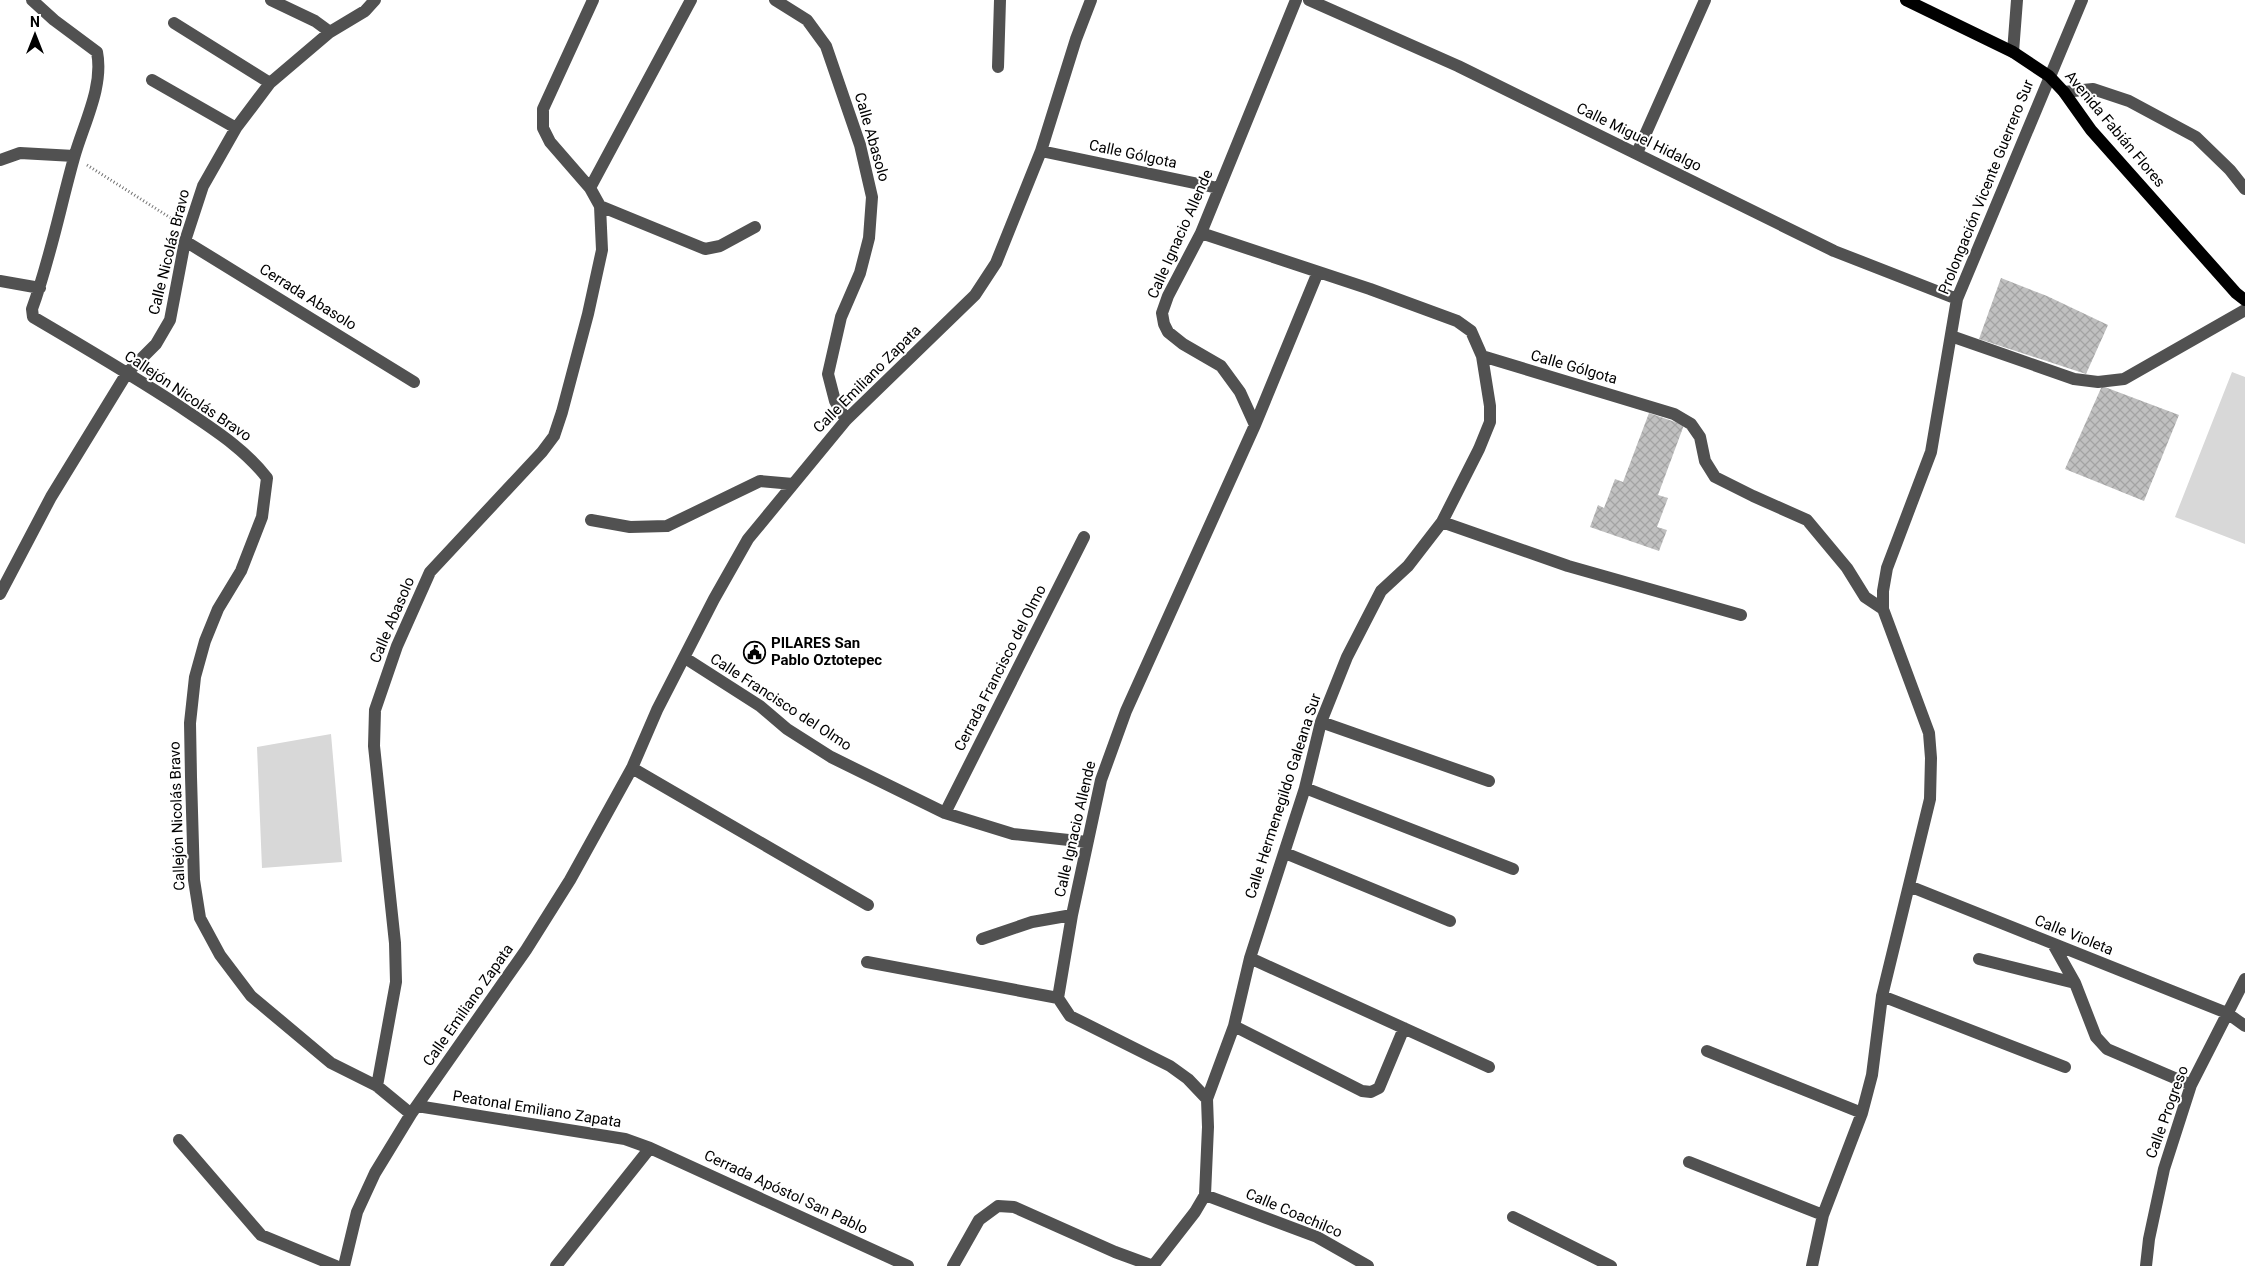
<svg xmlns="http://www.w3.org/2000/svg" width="2245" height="1266" viewBox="0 0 2245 1266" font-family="Roboto,sans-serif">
<defs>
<pattern id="building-cross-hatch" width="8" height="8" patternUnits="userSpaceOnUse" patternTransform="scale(1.25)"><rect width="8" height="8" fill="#c0c0c0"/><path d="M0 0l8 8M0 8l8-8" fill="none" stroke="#a3a3a3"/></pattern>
</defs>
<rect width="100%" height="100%" fill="#fff"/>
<path fill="#d8d8d8" d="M2232,372L2245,377V544L2175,517Z
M331,734L342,862L262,868L257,747Z"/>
<path fill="url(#building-cross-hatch)" d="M2001,278L2047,296L2108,325L2086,374L1979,339Z
M2102,386L2179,415L2144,501L2065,469Z
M1649,413L1684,425L1658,495L1668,498L1657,527L1667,530L1659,551L1590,527L1598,505L1604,508L1615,479L1623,482Z"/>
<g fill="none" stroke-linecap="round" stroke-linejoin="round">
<path stroke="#737373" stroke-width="3" stroke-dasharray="1 2.5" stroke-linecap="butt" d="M87,165L177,222"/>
<path stroke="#515151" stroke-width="12" d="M32,0L54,20L97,52C104,87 83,125 74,158C60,208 50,260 32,309L33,317C82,346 132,375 179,406C211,428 243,447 267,478L262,517L241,571L218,609L205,641L195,677L190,723L191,777L194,880L200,918L220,955L251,996L331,1063L377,1086L411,1114
M271,0L315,21L330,32
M775,0L807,20L826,46L860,145L872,197L869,238L860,273L841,317L828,374L835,401L846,420
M1309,0L1458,66L1834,251L1957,299
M174,23L270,83
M2013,52L2017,0
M998,67L1000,0
M152,80L236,128
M2064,92L2093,89L2129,101L2196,137L2230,170L2245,189
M1041,151L1218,188
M1637,153L1705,0
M0,160L20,153L74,156
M590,188L691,0
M600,206L705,249L720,246L755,227
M1201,233L1370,289L1457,321L1471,331L1482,356L1674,414L1691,424L1700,437L1705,461L1715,477L1753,496L1807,520L1847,568L1865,597L1883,609
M185,241L414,382
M0,281L40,288
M1951,336L2074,379L2098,382L2124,379L2245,310
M1255,425L1240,392L1221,366L1183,344L1168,332L1164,324L1162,313L1168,296L1201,233L1296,0
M591,520L630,527L667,526L760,481L793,484
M1442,522L1568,566L1741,615
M0,594L51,497L127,373L156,344L170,320L185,241L203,186L236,128L270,83L330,32L365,11L375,0
M685,658L760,706L787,729L831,757L945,813L1013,834L1087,842
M1321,722L1489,781
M632,768L868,905
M1305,788L1513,869
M945,813L1084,537
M1285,853L1450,921
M1909,886L2227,1013L2245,1026
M982,939L1032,922L1072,915
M2053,944L2075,983L2096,1037L2107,1049L2191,1085
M1250,958L1489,1067
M1979,959L2075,983
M867,962L1058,998
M1882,996L2065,1067
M1234,1026L1362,1091L1371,1092L1379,1088L1404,1028
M1707,1051L1862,1113
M377,1086L396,982L395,943L374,746L375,710L397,646L430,572L542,452L554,436L562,412L588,314L602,250L600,206L590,188L550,142L543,128V109L593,0
M1207,1099L1188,1079L1170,1066L1070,1016L1058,998L1072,915L1101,780L1126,711L1255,425L1318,272
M417,1106L625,1139L650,1148L908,1266
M179,1140L261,1235L336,1266
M1689,1162L1823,1215
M1205,1195L1317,1237L1368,1266
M1513,1217L1611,1266
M344,1266L357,1212L375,1173L411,1114L526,950L570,880L632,768L657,710L714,599L748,539L846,420L975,295L996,263L1041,151L1076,39L1091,0
M556,1266L650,1148
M953,1266L979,1220L998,1206L1014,1207L1115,1252L1153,1266
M1153,1266L1195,1212L1205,1195L1208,1127L1207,1099L1234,1026L1250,958L1305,788L1321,722L1347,657L1381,591L1408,566L1442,522L1479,449L1490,422V406L1482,356
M1812,1266L1823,1215L1862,1113L1872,1075L1882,996L1930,799L1931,758L1929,733L1883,609V591L1887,568L1931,452L1957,299L2082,0
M2146,1266L2149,1239L2164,1169L2191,1085L2245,979"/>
<path stroke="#000" stroke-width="12" d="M1906,0L2013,52L2049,76L2064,92L2091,130L2236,293L2245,300"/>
</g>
<defs>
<symbol id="civic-ring" viewBox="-11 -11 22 22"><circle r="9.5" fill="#fff" stroke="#000" stroke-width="1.5"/><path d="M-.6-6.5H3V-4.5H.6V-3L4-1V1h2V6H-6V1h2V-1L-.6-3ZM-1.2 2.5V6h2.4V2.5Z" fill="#000"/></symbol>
</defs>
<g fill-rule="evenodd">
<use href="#civic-ring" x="742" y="640" width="25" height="25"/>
</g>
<g text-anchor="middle" stroke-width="4" stroke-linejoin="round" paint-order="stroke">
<g font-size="15" fill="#000" stroke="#fff">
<text transform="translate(2115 129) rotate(50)" y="5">Avenida Fabián Flores</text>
<text transform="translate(872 137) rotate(74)" y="5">Calle Abasolo</text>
<text transform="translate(1639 137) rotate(26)" y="5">Calle Miguel Hidalgo</text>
<text transform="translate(1133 154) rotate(12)" y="5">Calle Gólgota</text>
<text transform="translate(1986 187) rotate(-68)" y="5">Prolongación Vicente Guerrero Sur</text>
<text transform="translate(1180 234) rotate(-66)" y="5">Calle Ignacio Allende</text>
<text transform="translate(169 252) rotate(-76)" y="5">Calle Nicolás Bravo</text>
<text transform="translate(308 297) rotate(32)" y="5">Cerrada Abasolo</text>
<text transform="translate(1574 367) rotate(16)" y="5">Calle Gólgota</text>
<text transform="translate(867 379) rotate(-45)" y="5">Calle Emiliano Zapata</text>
<text transform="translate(188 396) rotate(34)" y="5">Callejón Nicolás Bravo</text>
<text transform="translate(392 620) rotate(-67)" y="5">Calle Abasolo</text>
<text transform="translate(1000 668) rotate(-63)" y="5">Cerrada Francisco del Olmo</text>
<text transform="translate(781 702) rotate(33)" y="5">Calle Francisco del Olmo</text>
<text transform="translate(1283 796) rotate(-72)" y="5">Calle Hermenegildo Galeana Sur</text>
<text transform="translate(177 816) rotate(-92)" y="5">Callejón Nicolás Bravo</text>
<text transform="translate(1075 829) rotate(-77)" y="5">Calle Ignacio Allende</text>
<text transform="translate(2074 935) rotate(22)" y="5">Calle Violeta</text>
<text transform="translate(468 1005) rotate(-55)" y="5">Calle Emiliano Zapata</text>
<text transform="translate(537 1109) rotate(9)" y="5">Peatonal Emiliano Zapata</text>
<text transform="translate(2167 1112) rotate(-70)" y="5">Calle Progreso</text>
<text transform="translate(786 1192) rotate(25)" y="5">Cerrada Apóstol San Pablo</text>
<text transform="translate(1294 1213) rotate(23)" y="5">Calle Coachilco</text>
</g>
<g font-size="15" font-weight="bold" fill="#000" stroke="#fff" text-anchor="start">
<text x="771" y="648">PILARES San<tspan x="771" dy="17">Pablo Oztotepec</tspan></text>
</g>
</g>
<g transform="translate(35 35)" stroke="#ffffff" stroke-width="4" paint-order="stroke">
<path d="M0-4L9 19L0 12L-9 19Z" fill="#000000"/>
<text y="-8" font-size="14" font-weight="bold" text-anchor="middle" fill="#000000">N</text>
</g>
</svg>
